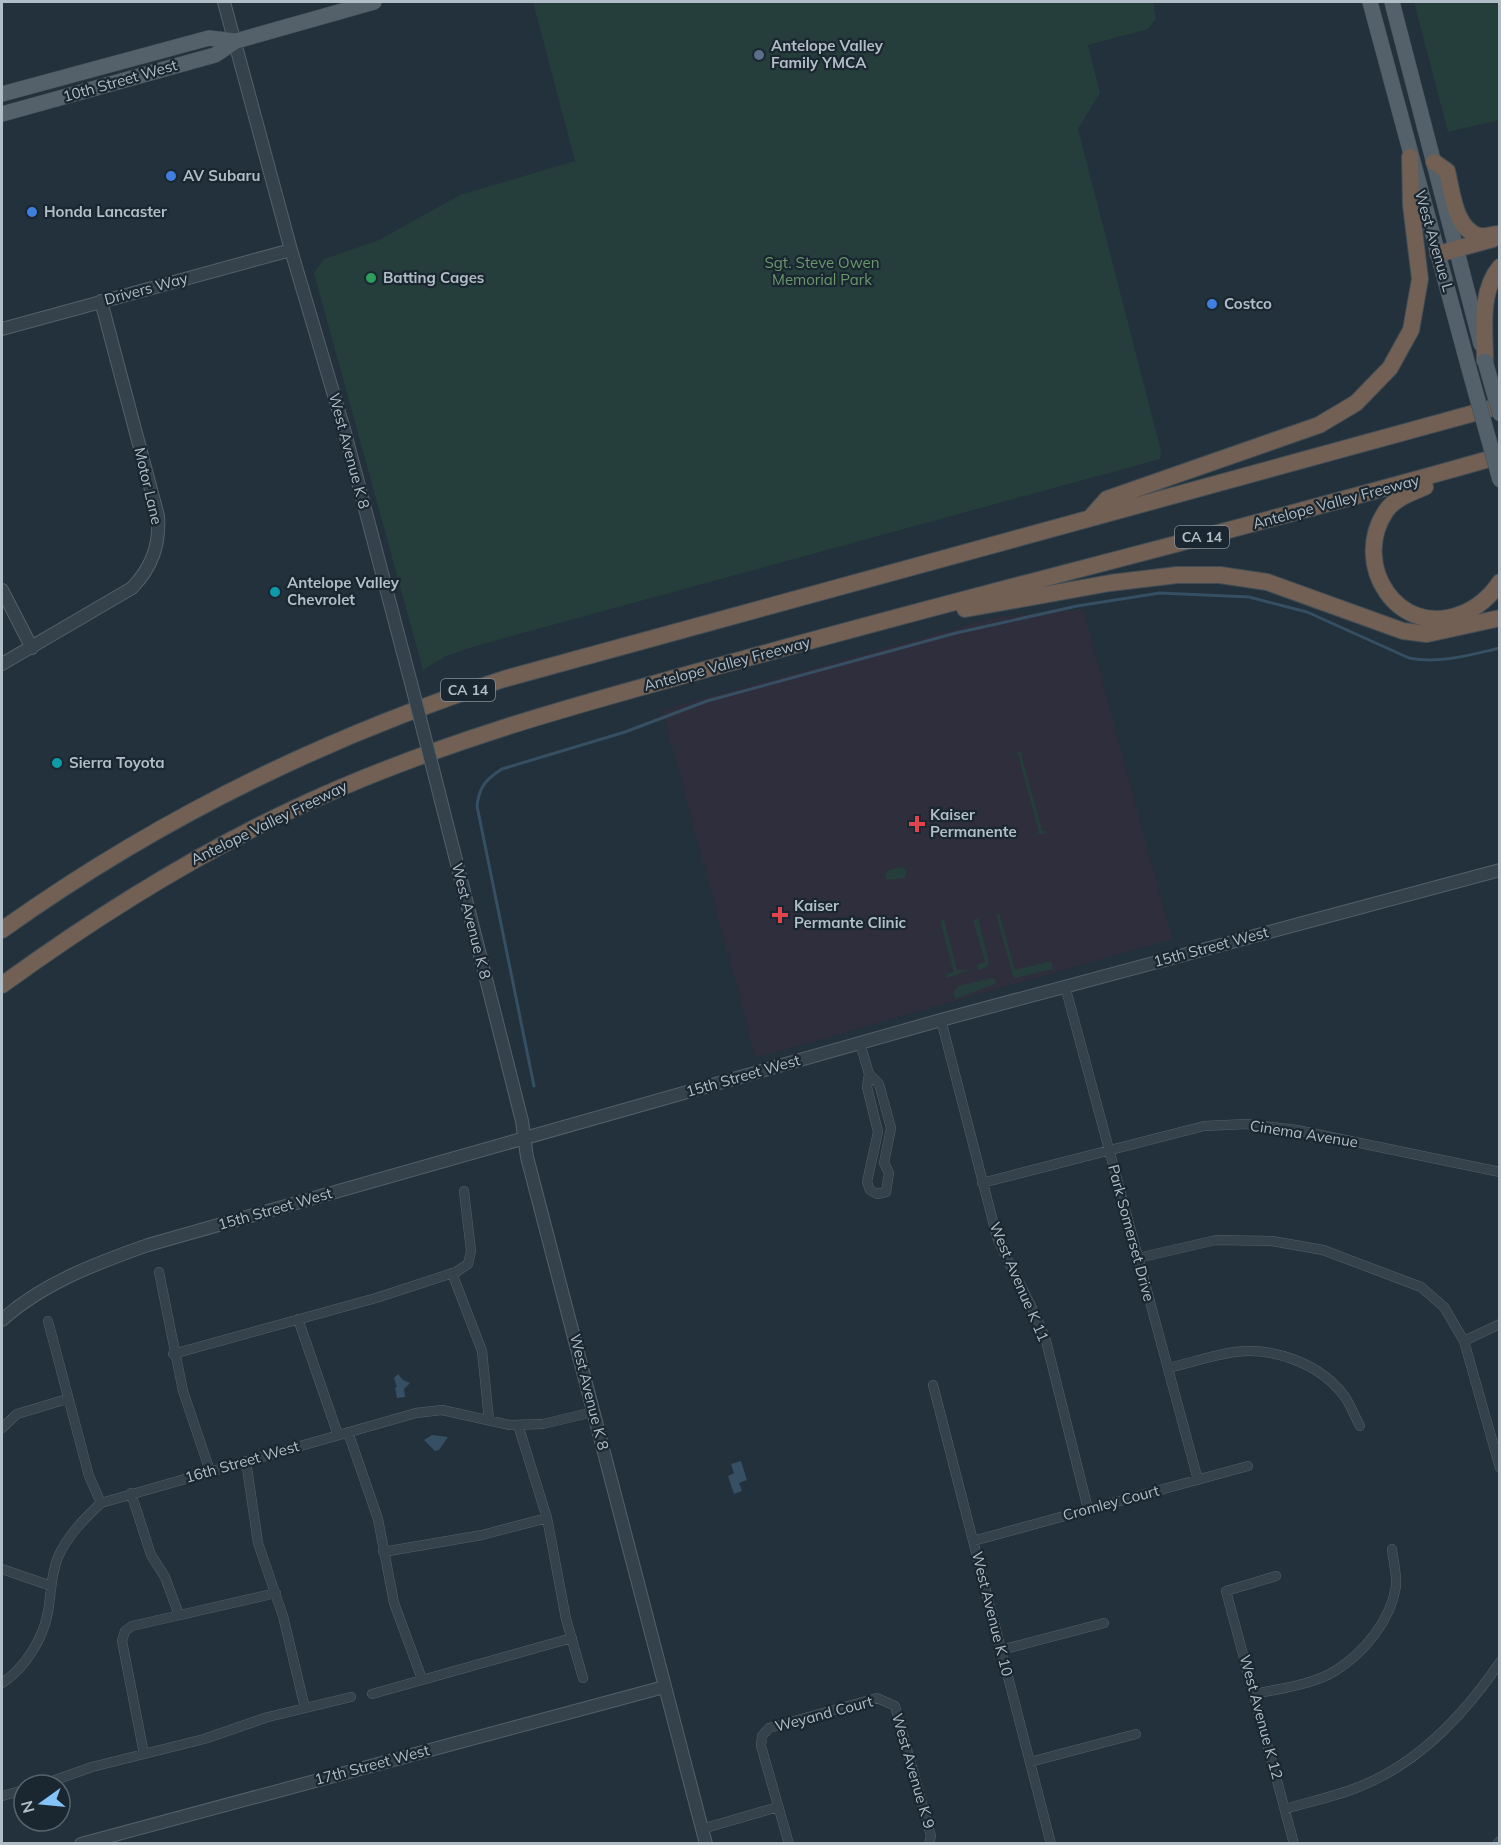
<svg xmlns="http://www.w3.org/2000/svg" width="1501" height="1845" viewBox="0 0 1501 1845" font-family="Mulish,sans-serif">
<rect width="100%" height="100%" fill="#22313b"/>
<path fill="#2e2e3c" d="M1083,609L1172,939L756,1058L662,710L998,617Z"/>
<path fill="#253e3c" d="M533,2H1153L1156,19L1148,29L1088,45L1100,93L1078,129L1161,451L1160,459L479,645L446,656L423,670L314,273L324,259L379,240L460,195L575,161Z
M1414,2H1499V120L1448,132Z
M1027,750L1021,754L1042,831L1050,832L1032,836L1039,832L1018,754L1010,755Z
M902,867L907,870L905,878L887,880L885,874L889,870Z
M999,913L1015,970L1051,961L1053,969L1015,978L1013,976L996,914Z
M978,918L989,962L987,967L979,970L976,965L985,962L973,920Z
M944,920L957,970H969L947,978L946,974L954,972L940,921Z
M992,978L996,980L995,984L955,999L953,994L958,986Z"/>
<path fill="#364f62" d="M398,1374L403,1380L410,1383L404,1389L405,1397L397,1398L395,1388L397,1387L394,1378Z
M432,1435L448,1437L439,1450L435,1451L424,1440Z
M741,1461L747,1480L739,1483L742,1491L734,1494L728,1476L734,1473L731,1464Z"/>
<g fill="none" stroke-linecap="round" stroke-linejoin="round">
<path stroke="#364f62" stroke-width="3" d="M534,1086L477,806C479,787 486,779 502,769L625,732L707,701L956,633L1077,606L1160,593L1249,597L1307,612L1409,658C1441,664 1469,655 1500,648"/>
<defs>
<path id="minor" d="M1065,986L1198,1480
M941,1020L997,1237C1012,1273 1033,1304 1046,1341L1088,1509
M860,1043L869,1074L867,1087L878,1132L867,1182L870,1190L877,1194L886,1192L889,1173L884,1163L891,1128L879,1084L869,1074
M982,1183L1204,1126L1247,1124L1297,1130L1500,1172
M1138,1258L1216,1240L1272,1241L1323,1250L1421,1287L1444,1307L1464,1341L1500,1468
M159,1272L183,1391L210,1471
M452,1273L482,1351L489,1420
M298,1319L338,1435
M48,1321L89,1476L101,1503
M1464,1341L1500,1324
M173,1354L376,1298L456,1272L468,1264L471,1251L464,1191
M1168,1368C1190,1363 1213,1355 1235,1352C1275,1347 1321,1364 1345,1397C1351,1406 1355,1417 1360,1426
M933,1385L1051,1844
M518,1425L547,1518L566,1619L583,1678
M2,1428L17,1414L67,1399
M348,1432L378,1519L394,1603L422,1679
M246,1461L258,1543L283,1616L305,1708
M131,1493L151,1555L165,1577L179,1615
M973,1541L1248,1466
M383,1552L482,1535L547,1518
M2,1569L51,1586
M1276,1576L1226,1591L1294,1844
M1001,1650L1104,1623
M2,1683C25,1668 43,1639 48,1612C51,1594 51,1574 58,1557C68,1535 84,1519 101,1503L416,1413L442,1410L510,1425L543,1424L593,1412
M372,1694L572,1638
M1255,1694C1281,1688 1312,1685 1335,1671C1364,1653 1391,1620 1396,1586C1397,1574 1393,1560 1392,1549
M144,1754L122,1641L125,1631L132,1626L276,1593
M1030,1762L1136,1734
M41,1785L92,1767L204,1739L268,1717L351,1697
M2,1796L24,1790
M1285,1809C1308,1802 1333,1797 1356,1788C1417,1765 1464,1715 1500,1662
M702,1829L778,1807
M789,1844L761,1746L762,1736L769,1728L877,1698L895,1706L931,1836L929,1844
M1497,1844L1500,1841"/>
<path id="tertiary" d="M224,2L291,250L344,429L411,683
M2,329L291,250
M2,590L32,648
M2,664L132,588C152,567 160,545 158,516L101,301
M435,777L522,1121L527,1157L706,1844
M2,1320C43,1283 97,1263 148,1245L941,1020L1500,870
M81,1844L664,1687"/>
<path id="primary" d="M1370,2L1468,365
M1392,2L1481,344
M2,94L209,38L236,41
M2,114L215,55L236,41L374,2"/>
<path id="motorway" d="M1434,162L1447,171C1452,191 1455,231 1480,236C1486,237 1493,234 1500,234
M1438,254L1493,239
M1485,361C1485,330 1479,292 1500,267
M1425,487C1411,493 1395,498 1386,511C1350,564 1398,639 1461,614C1476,609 1491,596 1500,582
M1091,517L1107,499L1319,425L1356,403L1390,368L1411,330L1420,279L1411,205L1410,157
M965,609L1110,583L1177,575H1220L1267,582L1403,631L1427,634L1500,618
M2,930C156,820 324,737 504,679L1500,406
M2,985C97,916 197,853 304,804C451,736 606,697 762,654C1007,586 1255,526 1500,456"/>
</defs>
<use href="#minor" stroke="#546069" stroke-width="10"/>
<use href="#tertiary" stroke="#546069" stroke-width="14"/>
<use href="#primary" stroke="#424e57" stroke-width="16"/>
<use href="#motorway" stroke="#414d56" stroke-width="18"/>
<use href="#minor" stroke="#36424b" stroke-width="9"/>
<use href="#tertiary" stroke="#36424b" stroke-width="12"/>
<use href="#primary" stroke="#54616b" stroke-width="15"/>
<use href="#motorway" stroke="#716053" stroke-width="16"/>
<defs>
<path id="tertiary-bridge" d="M411,683L435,777"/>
<path id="primary-bridge" d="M1485,361L1500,414
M1468,365L1500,480"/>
</defs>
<use href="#tertiary-bridge" stroke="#546069" stroke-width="14" stroke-linecap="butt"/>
<use href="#primary-bridge" stroke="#424e57" stroke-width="16" stroke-linecap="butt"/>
<use href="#tertiary-bridge" stroke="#36424b" stroke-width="12"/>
<use href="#primary-bridge" stroke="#54616b" stroke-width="15"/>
</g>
<circle fill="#5c6f8a" stroke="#1b2730" stroke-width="2" cx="759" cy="55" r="6"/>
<g fill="#3f7fe0" stroke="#1b2730" stroke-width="2">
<circle cx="171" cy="176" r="6"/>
<circle cx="32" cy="212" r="6"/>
<circle cx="1212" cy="304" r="6"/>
</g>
<circle fill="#2e9e5b" stroke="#1b2730" stroke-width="2" cx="371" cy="278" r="6"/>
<g fill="#0f9aa8" stroke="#1b2730" stroke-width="2">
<circle cx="275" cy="592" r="6"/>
<circle cx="57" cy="763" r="6"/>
</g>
<g fill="#e0444e" stroke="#1b2730" stroke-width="2">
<path d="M914 815h6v6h6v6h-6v6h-6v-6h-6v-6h6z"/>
<path d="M777 906h6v6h6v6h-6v6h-6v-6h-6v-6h6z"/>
</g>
<g text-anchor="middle" stroke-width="4.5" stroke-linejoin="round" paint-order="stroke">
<g fill="#1b2730" stroke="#84909a" stroke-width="1.5">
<rect x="1175" y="526" width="54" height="22" rx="4.5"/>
<rect x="441" y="679" width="54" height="22" rx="4.5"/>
</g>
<g font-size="14" font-weight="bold" fill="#b1bdc7">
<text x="1202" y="542">CA 14</text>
<text x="468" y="695">CA 14</text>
</g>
<g font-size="15" font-weight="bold" fill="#b1bdc7" stroke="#1b2730" text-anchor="start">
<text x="771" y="51">Antelope Valley<tspan x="771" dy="17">Family YMCA</tspan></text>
<text x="183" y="181">AV Subaru</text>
<text x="44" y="217">Honda Lancaster</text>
<text x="383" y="283">Batting Cages</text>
<text x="1224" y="309">Costco</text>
<text x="287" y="588">Antelope Valley<tspan x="287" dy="17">Chevrolet</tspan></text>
<text x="69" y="768">Sierra Toyota</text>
<text x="930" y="820">Kaiser<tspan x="930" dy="17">Permanente</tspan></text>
<text x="794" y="911">Kaiser<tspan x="794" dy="17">Permante Clinic</tspan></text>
</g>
<g font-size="15" fill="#b1bdc7" stroke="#1b2730">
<text transform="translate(120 81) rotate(-16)" y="5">10th Street West</text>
<text transform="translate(1434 241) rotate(74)" y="5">West Avenue L</text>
<text transform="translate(146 289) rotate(-15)" y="5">Drivers Way</text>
<text transform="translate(349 451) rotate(75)" y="5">West Avenue K 8</text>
<text transform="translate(148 486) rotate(77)" y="5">Motor Lane</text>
<text transform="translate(1336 502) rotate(-15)" y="5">Antelope Valley Freeway</text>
<text transform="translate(727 664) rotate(-15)" y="5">Antelope Valley Freeway</text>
<text transform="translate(269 823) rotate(-26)" y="5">Antelope Valley Freeway</text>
<text transform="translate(471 921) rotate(76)" y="5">West Avenue K 8</text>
<text transform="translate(1211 947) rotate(-15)" y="5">15th Street West</text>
<text transform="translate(743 1076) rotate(-16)" y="5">15th Street West</text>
<text transform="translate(1304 1134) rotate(9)" y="5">Cinema Avenue</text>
<text transform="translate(275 1209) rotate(-16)" y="5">15th Street West</text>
<text transform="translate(1131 1233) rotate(75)" y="5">Park Somerset Drive</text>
<text transform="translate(1019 1282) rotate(67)" y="5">West Avenue K 11</text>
<text transform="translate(589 1392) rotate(76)" y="5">West Avenue K 8</text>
<text transform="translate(242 1462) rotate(-16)" y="5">16th Street West</text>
<text transform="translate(1111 1503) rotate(-15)" y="5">Cromley Court</text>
<text transform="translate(992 1614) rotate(76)" y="5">West Avenue K 10</text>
<text transform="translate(824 1714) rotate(-15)" y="5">Weyand Court</text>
<text transform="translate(1261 1717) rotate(75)" y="5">West Avenue K 12</text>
<text transform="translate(372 1765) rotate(-15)" y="5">17th Street West</text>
<text transform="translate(913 1771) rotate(74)" y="5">West Avenue K 9</text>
</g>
<g font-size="15" fill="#68986b" stroke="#1b2730">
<text x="822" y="268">Sgt. Steve Owen<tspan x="822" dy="17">Memorial Park</tspan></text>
</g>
</g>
<rect width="1501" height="1845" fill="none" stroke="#b1bdc7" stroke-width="6"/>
<g transform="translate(42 1803) rotate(255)"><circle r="28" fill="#1b2730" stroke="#57636c" stroke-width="1.5"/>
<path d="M0-4.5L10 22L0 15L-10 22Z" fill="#85c4f8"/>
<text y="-9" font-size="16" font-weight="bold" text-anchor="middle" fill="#b1bdc7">N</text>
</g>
</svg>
